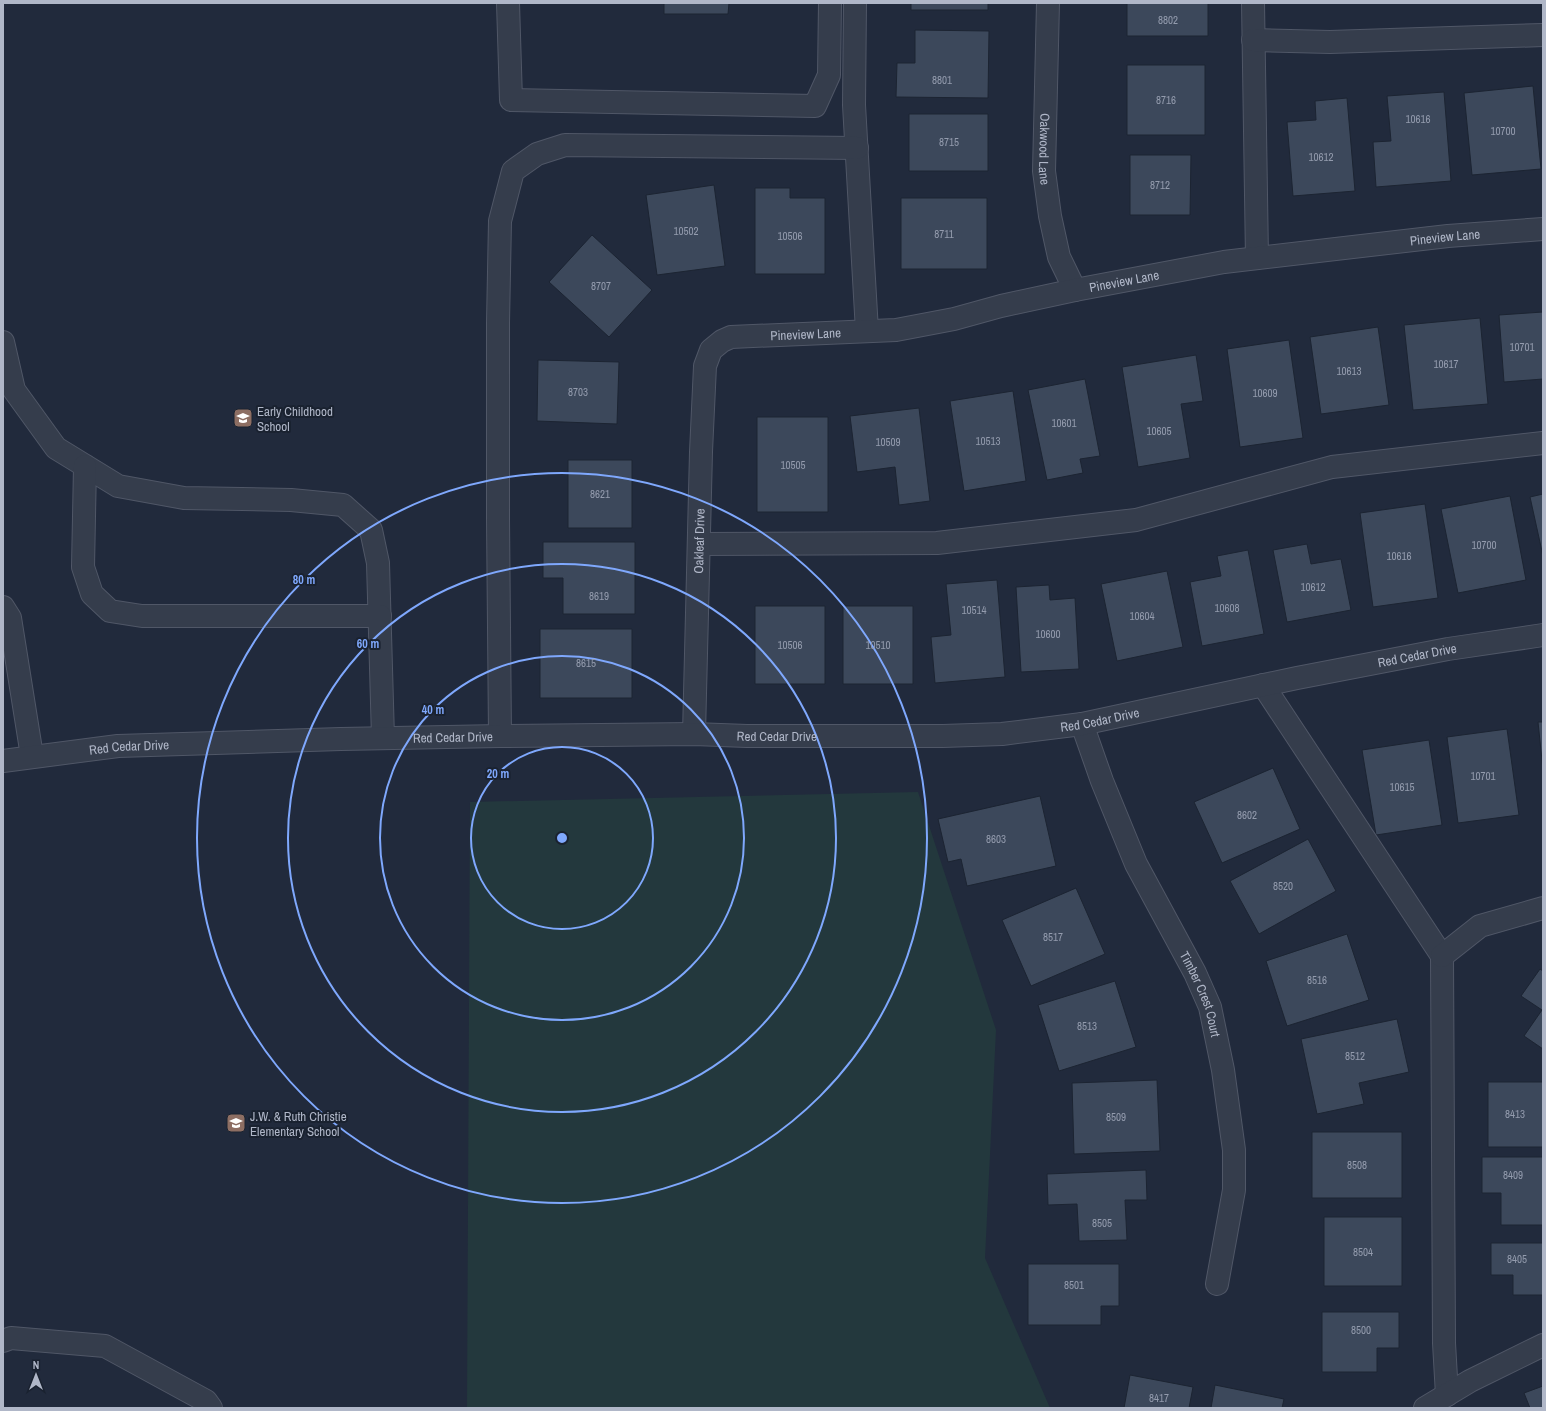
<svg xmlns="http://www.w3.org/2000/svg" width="1546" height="1411" viewBox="0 0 1546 1411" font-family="'Archivo Narrow',sans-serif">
<rect width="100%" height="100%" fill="#212a3c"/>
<path fill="#23383d" d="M918,792L996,1030L985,1258L1050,1408H467L470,802Z"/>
<path fill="#3c485b" stroke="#1c2432" d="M664,3H729L728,14H664Z
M911,3H988V10H911Z
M1127,3H1208V36H1127Z
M915,30L989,31L988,98L896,97L897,63H915Z
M1127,65H1205V135H1127Z
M1533,86L1541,169L1472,175L1464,93Z
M1444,92L1451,181L1376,187L1373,142L1391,141L1387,96Z
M1347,98L1355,191L1293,196L1287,122L1316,120L1315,101Z
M909,114H988V171H909Z
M1130,155H1191L1190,215H1130Z
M714,185L725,266L657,275L646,195Z
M755,188H790V198H825V274H755Z
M901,198H987V269H901Z
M592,235L652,290L609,337L549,282Z
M1543,312V379L1504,382L1499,315Z
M1480,318L1488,404L1413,410L1404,325Z
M1378,327L1389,405L1321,414L1310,337Z
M1289,340L1303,438L1240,447L1227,349Z
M1196,355L1203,401L1181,404L1190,458L1138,467L1122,367Z
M538,360L619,362L617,424L537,421Z
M1085,379L1100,456L1080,459L1083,473L1047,480L1028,390Z
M1013,391L1026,481L964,491L950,401Z
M919,408L930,501L899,505L895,467L857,472L850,416Z
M757,417H828V512H757Z
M568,460H632V528H568Z
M1543,494V556L1530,497Z
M1510,496L1526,580L1458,593L1441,509Z
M1425,504L1438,598L1373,607L1360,513Z
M543,542H635V614H563V578H543Z
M1307,544L1311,564L1341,559L1351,610L1287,622L1273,550Z
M1248,550L1264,634L1202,646L1190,582L1221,576L1217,556Z
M1167,571L1183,647L1117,661L1101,584Z
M997,580L1005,677L935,683L931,637L951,635L946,584Z
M1049,585L1050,600L1075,598L1079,669L1021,672L1016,587Z
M755,606H825V684H755Z
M843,606H913V684H843Z
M540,629H632V698H540Z
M1538,722H1543V770Z
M1507,729L1519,815L1458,823L1447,737Z
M1429,740L1442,825L1376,835L1362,750Z
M1273,768L1300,829L1222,863L1194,802Z
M1040,796L1056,866L967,886L961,859L948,862L938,819Z
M1308,839L1336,891L1259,934L1230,881Z
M1076,888L1105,954L1031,986L1002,920Z
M1347,934L1369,1000L1287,1026L1266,961Z
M1540,969L1543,971V1049L1524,1036L1542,1010L1521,996Z
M1115,981L1136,1047L1059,1071L1038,1005Z
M1397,1019L1409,1072L1359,1083L1364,1104L1317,1114L1301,1039Z
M1157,1080L1160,1151L1074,1154L1072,1083Z
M1488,1082H1543V1147H1488Z
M1312,1132H1402V1198H1312Z
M1482,1157H1543V1225H1501V1193H1482Z
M1146,1170L1147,1200H1125L1127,1240L1079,1241L1077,1204L1048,1205L1047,1174Z
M1324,1217H1402V1286H1324Z
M1491,1243H1543V1295H1513V1275H1491Z
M1028,1264H1119V1306H1101V1325H1028Z
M1322,1312H1399V1348H1377V1372H1322Z
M1130,1375L1193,1387L1189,1408H1124Z
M1215,1385L1284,1399L1282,1408H1211Z
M1543,1386V1408H1530L1524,1393Z"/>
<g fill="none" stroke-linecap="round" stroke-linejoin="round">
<defs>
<g id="minor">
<path d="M508,3L511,100L815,106L829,75L830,3"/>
<path d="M855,3L854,105L867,331"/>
<path id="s1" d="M1048,3L1044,171L1050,216L1059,257L1075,290"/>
<path d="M1253,3L1257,258"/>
<path d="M1253,40L1330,42L1543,35"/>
<path d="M3,342L14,390L56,448L118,486L184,498L291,500L343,505L371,530L378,563L383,738"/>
<path d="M85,466L83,567L92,594L110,611L142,616H380"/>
<path d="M699,544L937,543L1136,520L1332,467L1543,443"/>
<path d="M3,607L10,618L32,756"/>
<path d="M1263,685L1442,956L1444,1343L1447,1395"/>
<path id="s2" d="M1082,724L1102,781L1136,864L1195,973L1210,1007L1223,1070L1234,1150V1190L1217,1284"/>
<path id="s3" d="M694,734L701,452L705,366L711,350L722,341L731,337L896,330L954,319L1001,306L1075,290L1224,262L1448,236L1543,229"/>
<path d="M500,736L498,519V323L500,221L513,171L537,154L565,145L857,148"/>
<path id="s4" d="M3,761L118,746L341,739L500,736L694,734L747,736H943L1002,734L1082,724L1297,678L1448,649L1543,635"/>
<path d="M1442,956L1480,926L1543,908"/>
<path d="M3,1341L11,1338L105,1346L206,1401L211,1408"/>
<path d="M1425,1408L1470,1381L1543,1345"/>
</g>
</defs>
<use href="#minor" stroke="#505767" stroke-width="24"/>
<use href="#minor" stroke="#353d4c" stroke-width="22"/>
</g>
<g fill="none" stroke="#7fa8fd" stroke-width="2">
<circle cx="562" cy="838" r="91"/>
<circle cx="562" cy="838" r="182"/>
<circle cx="562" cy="838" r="274"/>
<circle cx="562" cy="838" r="365"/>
</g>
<defs>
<symbol id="school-square" viewBox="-11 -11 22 22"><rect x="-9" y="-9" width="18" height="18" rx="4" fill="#8d6e63" stroke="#1a2230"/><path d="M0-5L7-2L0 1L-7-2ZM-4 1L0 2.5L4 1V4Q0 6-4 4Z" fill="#fff"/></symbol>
</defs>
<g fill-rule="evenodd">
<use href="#school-square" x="232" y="407" width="22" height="22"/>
<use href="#school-square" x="225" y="1112" width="22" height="22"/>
</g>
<g text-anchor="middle" stroke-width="4" stroke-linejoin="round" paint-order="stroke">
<g font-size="11" fill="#939bad">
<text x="1168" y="24">8802</text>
<text x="942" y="84">8801</text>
<text x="1166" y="104">8716</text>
<text x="1418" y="123">10616</text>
<text x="1503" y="135">10700</text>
<text x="949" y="146">8715</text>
<text x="1321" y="161">10612</text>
<text x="1160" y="189">8712</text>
<text x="686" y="235">10502</text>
<text x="944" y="238">8711</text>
<text x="790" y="240">10506</text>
<text x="601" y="290">8707</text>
<text x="1522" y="351">10701</text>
<text x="1446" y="368">10617</text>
<text x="1349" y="375">10613</text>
<text x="578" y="396">8703</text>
<text x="1265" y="397">10609</text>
<text x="1064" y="427">10601</text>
<text x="1159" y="435">10605</text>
<text x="988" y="445">10513</text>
<text x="888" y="446">10509</text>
<text x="793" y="469">10505</text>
<text x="600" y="498">8621</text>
<text x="1484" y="549">10700</text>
<text x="1399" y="560">10616</text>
<text x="1313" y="591">10612</text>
<text x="599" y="600">8619</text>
<text x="1227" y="612">10608</text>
<text x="974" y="614">10514</text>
<text x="1142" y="620">10604</text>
<text x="1048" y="638">10600</text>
<text x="790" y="649">10506</text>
<text x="878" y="649">10510</text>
<text x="586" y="667">8615</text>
<text x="1483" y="780">10701</text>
<text x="1402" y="791">10615</text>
<text x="1247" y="819">8602</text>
<text x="996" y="843">8603</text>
<text x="1283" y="890">8520</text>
<text x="1053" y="941">8517</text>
<text x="1317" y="984">8516</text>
<text x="1087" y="1030">8513</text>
<text x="1355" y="1060">8512</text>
<text x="1515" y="1118">8413</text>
<text x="1116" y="1121">8509</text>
<text x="1357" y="1169">8508</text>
<text x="1513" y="1179">8409</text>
<text x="1102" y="1227">8505</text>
<text x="1363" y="1256">8504</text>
<text x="1517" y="1263">8405</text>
<text x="1074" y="1289">8501</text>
<text x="1361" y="1334">8500</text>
<text x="1159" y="1402">8417</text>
</g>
<g font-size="13" fill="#b0b7c8" stroke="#1a2230">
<text dy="5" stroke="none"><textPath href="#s1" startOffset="146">Oakwood Lane</textPath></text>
<text dy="5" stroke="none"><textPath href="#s3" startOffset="1132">Pineview Lane</textPath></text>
<text dy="5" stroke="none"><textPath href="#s3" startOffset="808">Pineview Lane</textPath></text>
<text dy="5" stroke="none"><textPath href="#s3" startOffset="484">Pineview Lane</textPath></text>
<text dy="5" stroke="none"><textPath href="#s3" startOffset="193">Oakleaf Drive</textPath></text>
<text dy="5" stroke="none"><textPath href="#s4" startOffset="1423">Red Cedar Drive</textPath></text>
<text dy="5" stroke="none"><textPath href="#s4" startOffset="1099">Red Cedar Drive</textPath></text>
<text dy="5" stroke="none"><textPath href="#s4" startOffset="775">Red Cedar Drive</textPath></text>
<text dy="5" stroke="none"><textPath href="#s4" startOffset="451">Red Cedar Drive</textPath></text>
<text dy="5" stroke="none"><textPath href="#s4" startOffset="127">Red Cedar Drive</textPath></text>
<text dy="5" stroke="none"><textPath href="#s2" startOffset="296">Timber Crest Court</textPath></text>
</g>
<g font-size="13" fill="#b0b7c8" stroke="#1a2230" text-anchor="start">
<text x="257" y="416">Early Childhood<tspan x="257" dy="15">School</tspan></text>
<text x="250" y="1121">J.W. &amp; Ruth Christie<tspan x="250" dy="15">Elementary School</tspan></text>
</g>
</g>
<circle cx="562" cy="838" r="6" fill="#7fa8fd" stroke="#1a2230" stroke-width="2"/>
<g font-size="12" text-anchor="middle" font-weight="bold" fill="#7fa8fd" stroke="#1a2230" stroke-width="4" stroke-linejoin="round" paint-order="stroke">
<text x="304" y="584">80 m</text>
<text x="368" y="648">60 m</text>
<text x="433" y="714">40 m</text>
<text x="498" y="778">20 m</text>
</g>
<rect width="1546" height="1411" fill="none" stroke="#b0b7c8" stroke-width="8"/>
<g transform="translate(36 1375)" stroke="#1a2230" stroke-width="3" paint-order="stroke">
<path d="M0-3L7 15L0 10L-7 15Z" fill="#b0b7c8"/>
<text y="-6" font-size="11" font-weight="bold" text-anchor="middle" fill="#b0b7c8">N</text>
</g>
</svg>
